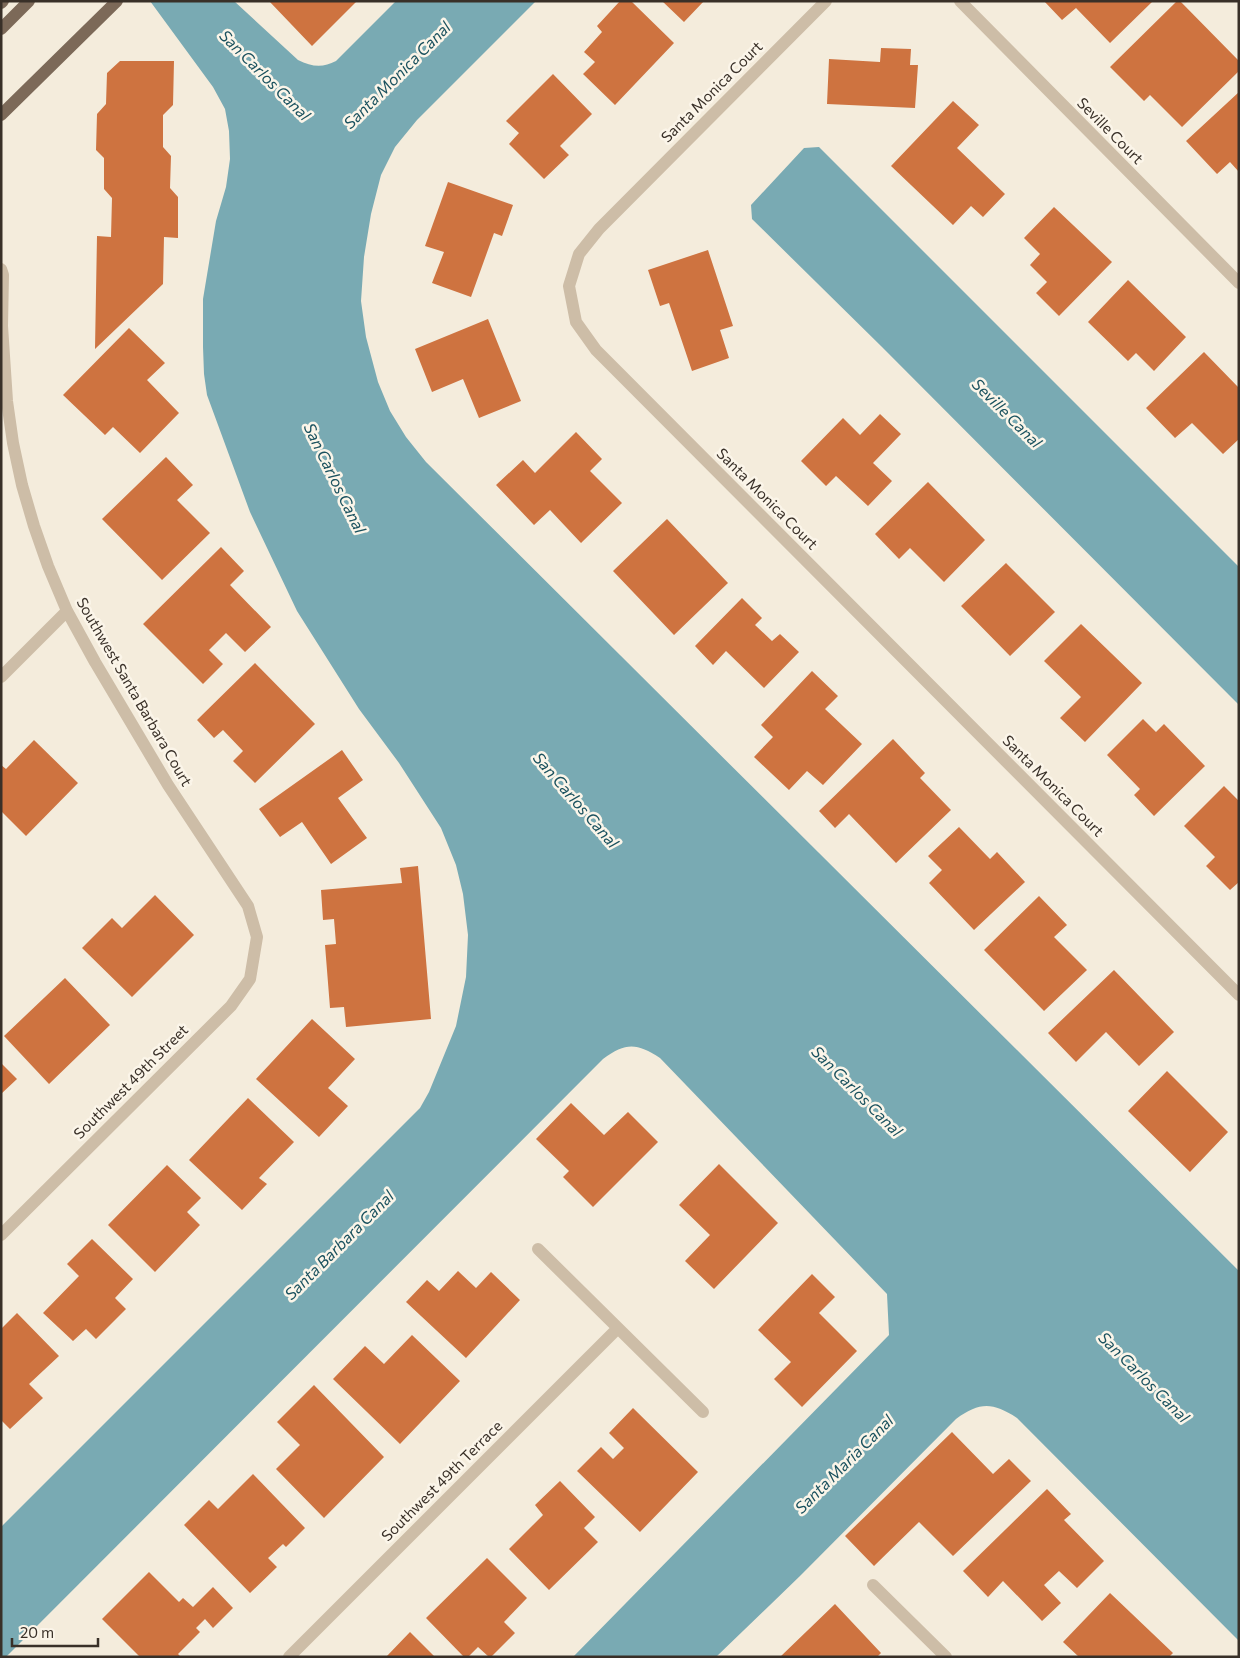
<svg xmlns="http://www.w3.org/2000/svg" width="1240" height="1658" viewBox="0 0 1240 1658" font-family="Commissioner,sans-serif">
<rect width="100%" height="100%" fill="#f4ecdc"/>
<path fill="#79aab3" d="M150,1H234L298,60C312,67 323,68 336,61L396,1H536L417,120L395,147L381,175L371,214L364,257L361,301L366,337L378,382L390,411L406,437L426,462L1239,1271V1641L1017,1418C992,1402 980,1402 956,1419L800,1576L716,1657H573L889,1335L887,1294L660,1058C637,1043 626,1042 603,1059L6,1657H1V1527L420,1108L429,1092L456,1026L466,977L468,935L463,894L456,865L441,828L399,763L359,709L297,611L250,512L207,395L204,374L203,347V299L216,221L226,187L230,159L229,131L225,109L213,87Z
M819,147L1239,567V705L882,347L752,219L751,205L804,148Z"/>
<path fill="#ce7340" d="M269,1H357L312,46Z
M620,1H631L674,43L615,105L583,74L595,62L584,52L602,32L597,26Z
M662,1H704L684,22Z
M1044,1H1153L1110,43L1076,8L1062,20Z
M1177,1H1180L1239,61V71L1182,127L1150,95L1144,101L1110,67Z
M881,48L911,49L910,65H918L915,108L827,104L829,59L880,62Z
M120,61H174L173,105L163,115V147L171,156L170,188L178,197V238L164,237L163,284L95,349L97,236L111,237L112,198L104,189V158L96,150L97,114L106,104L107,73Z
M553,74L592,114L560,146L569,155L544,179L509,144L519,133L506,121Z
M1239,92V172L1230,162L1217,174L1186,141Z
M953,101L979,125L957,148L1005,194L983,217L971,206L953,225L891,166Z
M448,182L513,205L502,236L494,233L471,297L432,283L444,252L425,246Z
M1054,207L1112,262L1059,316L1036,293L1047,282L1030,265L1040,254L1024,238Z
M708,250L733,326L720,330L729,358L692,371L669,303L660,306L648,270Z
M1128,280L1186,337L1154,371L1136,353L1128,361L1088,322Z
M488,319L521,401L479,418L463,379L432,392L415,349Z
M129,328L165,363L147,380L179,413L140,453L113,427L105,435L63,395Z
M1204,352L1239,388V439L1223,454L1192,423L1175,438L1146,408Z
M880,414L901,434L873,463L892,481L868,506L836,476L826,486L801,461L843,418L860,435Z
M576,432L602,459L590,471L622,503L581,543L550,510L534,525L496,485L523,460L535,473Z
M166,457L193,485L177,500L210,533L162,580L102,519Z
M928,482L985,540L944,582L910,548L899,559L875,534Z
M667,519L728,583L674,635L613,571Z
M221,547L244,571L230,585L271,627L245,652L226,633L209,650L223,664L203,684L143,624Z
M1006,563L1055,612L1010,656L961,606Z
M742,598L762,618L755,625L772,641L780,634L799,652L764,688L726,651L713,665L695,646Z
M1081,624L1142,683L1085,742L1060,718L1081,697L1044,661Z
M255,663L315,724L255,783L233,761L243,751L223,730L214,738L197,720Z
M812,671L838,696L825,709L862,744L823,785L807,771L789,790L754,757L773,737L761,725Z
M1143,719L1156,732L1164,724L1205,766L1154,816L1134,795L1140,789L1107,755Z
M893,739L925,773L920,778L951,810L896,863L849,814L835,828L819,811Z
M34,740L78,783L26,836L1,811V765L6,769Z
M342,750L363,780L338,798L367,838L331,864L302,822L280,837L259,809Z
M1224,786L1239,801V882L1230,890L1206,866L1215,857L1184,826Z
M959,827L990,859L997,852L1025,882L974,930L929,883L942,870L928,856Z
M418,866L431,1019L346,1027L344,1007L330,1008L325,945L336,944L334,919L323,920L321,890L402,883L400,868Z
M155,895L194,935L132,997L82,948L112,918L122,928Z
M1039,896L1067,925L1054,937L1087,970L1044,1011L984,950Z
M1114,970L1174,1032L1139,1066L1106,1032L1076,1062L1048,1033Z
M65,978L110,1025L49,1084L4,1036Z
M312,1019L355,1059L328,1088L348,1106L319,1137L256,1079Z
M1,1063L17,1079L1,1094Z
M1167,1071L1228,1132L1190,1172L1128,1111Z
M248,1098L294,1142L259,1178L267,1184L242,1210L189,1160Z
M571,1103L604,1135L628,1112L658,1142L593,1207L563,1177L569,1171L536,1139Z
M719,1164L778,1223L714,1289L685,1261L710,1235L679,1205Z
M167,1165L201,1198L187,1212L200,1225L155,1272L108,1225Z
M92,1239L133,1279L115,1298L126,1309L96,1339L86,1329L73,1341L43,1313L79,1276L67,1264Z
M458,1271L476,1288L491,1272L520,1300L466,1358L406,1302L427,1280L439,1291Z
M812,1274L835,1297L819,1313L857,1351L802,1407L774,1379L791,1362L758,1330Z
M17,1313L59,1356L29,1384L43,1398L10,1429L1,1420V1329Z
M412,1335L460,1381L400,1444L333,1379L365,1346L384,1364Z
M314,1385L384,1457L324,1518L276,1469L300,1445L277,1422Z
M633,1408L698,1472L640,1532L577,1471L601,1447L613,1459L624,1448L609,1433Z
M952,1432L993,1474L1009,1459L1031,1481L953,1556L919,1522L874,1566L845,1536Z
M253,1474L305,1528L286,1547L283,1544L268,1558L277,1567L250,1593L184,1525L209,1500L218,1509Z
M560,1481L595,1517L584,1528L598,1542L549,1590L509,1549L543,1515L535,1505Z
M1047,1489L1071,1514L1064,1520L1104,1561L1077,1588L1059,1571L1044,1585L1061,1603L1042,1621L1003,1581L988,1597L963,1571Z
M487,1558L527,1598L504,1622L515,1633L491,1657H489L478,1647L468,1657H464L426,1618Z
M149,1572L179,1602L183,1598L193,1607L213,1587L233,1608L213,1628L205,1619L196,1628L200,1632L178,1654L181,1657H140L102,1619Z
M1110,1593L1173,1653L1169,1657H1079L1063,1642Z
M835,1604L881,1653L877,1657H780Z
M410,1632L435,1657H386Z"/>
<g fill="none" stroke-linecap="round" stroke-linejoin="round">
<path stroke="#cdbda7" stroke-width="12" d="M826,1L599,229L579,254L569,286L576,322L596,350L1239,995
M960,1L1239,283
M1,269L3,275L2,326L7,401L13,443L22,485L34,526L48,566L67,611L95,662L168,785L248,906L257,937L250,979L231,1006L1,1235
M1,677L67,611
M538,1249L703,1412
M873,1585L946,1657
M289,1657L618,1328"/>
<path stroke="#7c6958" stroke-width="12" d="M1,3L3,1
M1,29L29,1
M1,115L117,1"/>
</g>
<g text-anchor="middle" stroke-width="5" stroke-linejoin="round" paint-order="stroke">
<g font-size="15" fill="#393028" stroke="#fbf5e9">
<text transform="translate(712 92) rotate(-45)" y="5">Santa Monica Court</text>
<text transform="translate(1110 131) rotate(45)" y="5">Seville Court</text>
<text transform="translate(767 499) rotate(45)" y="5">Santa Monica Court</text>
<text transform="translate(134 692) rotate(60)" y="5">Southwest Santa Barbara Court</text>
<text transform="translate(1053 786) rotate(45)" y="5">Santa Monica Court</text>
<text transform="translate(131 1082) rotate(-45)" y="5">Southwest 49th Street</text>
<text transform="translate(442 1481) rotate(-45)" y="5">Southwest 49th Terrace</text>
</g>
<g font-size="16" font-style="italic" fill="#1a515e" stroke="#fbf5e9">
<text transform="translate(265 75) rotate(45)" y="6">San Carlos Canal</text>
<text transform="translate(397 75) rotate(-45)" y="6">Santa Monica Canal</text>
<text transform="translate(1007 413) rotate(45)" y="6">Seville Canal</text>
<text transform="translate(335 478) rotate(64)" y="6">San Carlos Canal</text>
<text transform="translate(576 800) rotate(49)" y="6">San Carlos Canal</text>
<text transform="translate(857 1091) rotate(45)" y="6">San Carlos Canal</text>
<text transform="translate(339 1245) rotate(-45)" y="6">Santa Barbara Canal</text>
<text transform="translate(1144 1377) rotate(45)" y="6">San Carlos Canal</text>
<text transform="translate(844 1464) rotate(-45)" y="6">Santa Maria Canal</text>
</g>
</g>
<rect width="1240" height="1658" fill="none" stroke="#393028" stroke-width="5"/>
<path d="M12 1638v8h86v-8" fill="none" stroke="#393028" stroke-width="2.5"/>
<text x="20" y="1638" font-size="15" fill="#393028" stroke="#fbf5e9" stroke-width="4" paint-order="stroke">20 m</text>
</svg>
